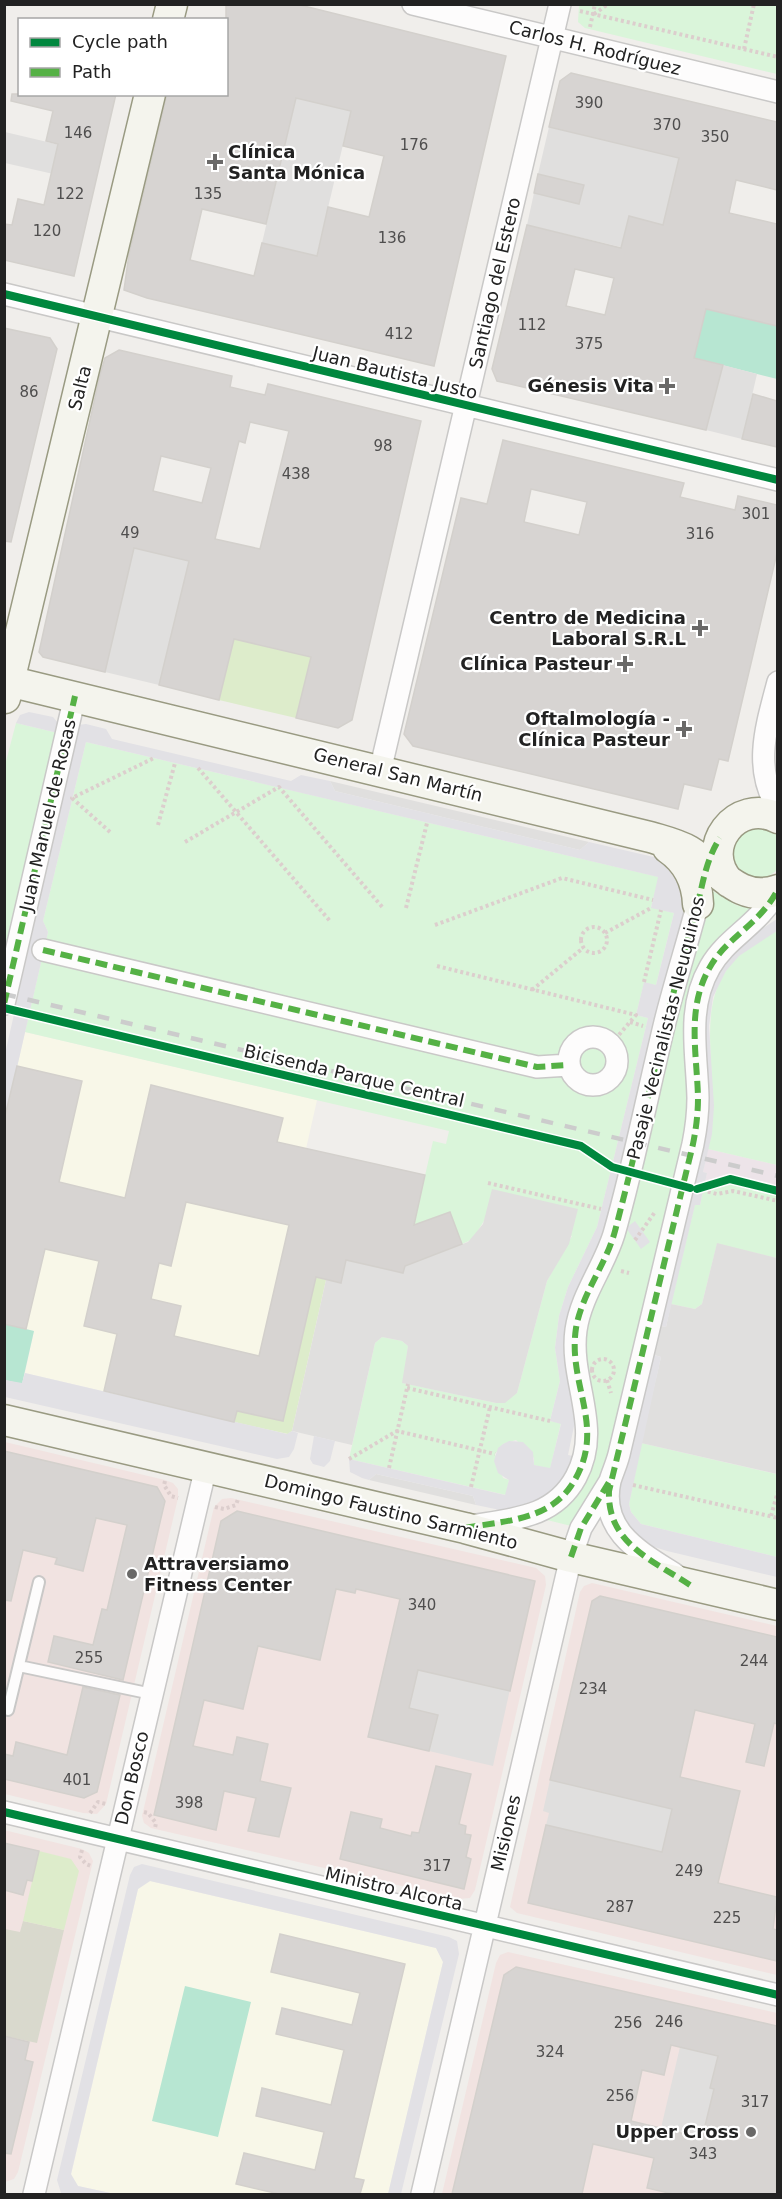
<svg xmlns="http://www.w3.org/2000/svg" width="782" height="2199" viewBox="0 0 782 2199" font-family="'DejaVu Sans',sans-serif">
<rect width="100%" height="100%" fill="#f0eeeb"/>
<path fill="#f1e3e1" d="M5,1442L165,1480L173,1483L178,1489V1498L106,1804L97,1814L83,1813L5,1794Z
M231,1498L536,1568L545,1576L546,1585L475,1890L470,1898L458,1899L151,1828L144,1823L142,1816L214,1507L222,1499Z
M592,1583L777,1626V1975L517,1913L510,1907L580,1592L584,1586Z
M4,1830L82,1849L89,1853L93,1861L18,2172L14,2179L5,2182Z
M508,1952L777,2013V2194H442L496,1963L500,1955Z"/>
<path fill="#ede4e9" d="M708,1149L777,1165V1188L727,1176L704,1187L707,1173L703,1172Z"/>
<path fill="#f8f7e8" d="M25,1032L317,1100L279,1269L326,1280L292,1431L288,1434L165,1406L167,1396L150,1402L25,1373L34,1331L5,1324V1120Z
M150,1881L436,1948L443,1962L388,2194H115L78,2186L71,2175L138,1889Z"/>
<path fill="#d9d9cd" d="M23,1921L64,1930L37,2043L5,2036V1929L20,1932Z"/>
<path fill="#ddeccb" d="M234,639L311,657L296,718L219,700Z
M316,1277L326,1280L292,1431L288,1434L234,1422L237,1411L283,1421Z
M39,1851L71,1859L79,1871L64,1930L23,1921Z"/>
<path fill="#daf5da" d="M579,5H777V74L585,28L578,22Z
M16,723L58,733L5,963L4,769Z
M86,742L659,877L651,907L674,913L656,985L644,983L636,1015L648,1018L597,1227L568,1287L559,1316L555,1348L560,1381L550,1421L561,1423L550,1469L534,1465V1458L516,1440L503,1444L495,1454L503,1478L509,1480L506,1495L349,1459L375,1343L382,1337L402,1341L408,1346L403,1383L496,1403L517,1393L547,1281L572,1236L485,1219L473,1239L462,1244L450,1213L410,1240L433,1141L446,1144L449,1131L25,1032L48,932L43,921Z
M755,826L770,829L777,834V870C749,897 708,849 755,826Z
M711,890L736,905L756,910L719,947L691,1112L611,1453L597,1484L571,1526L543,1519L577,1490L582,1344L693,936Z
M777,931V1165L708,1149C727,1062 672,979 777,931Z
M727,1176L777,1188V1258L717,1244L702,1304L695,1309L671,1304L695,1204L700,1205L704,1187Z
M641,1443L776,1474L777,1471V1557L641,1524L631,1512L629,1504Z"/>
<path fill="#b7e6d2" d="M706,309L777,326V379L694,358Z
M5,1324L34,1331L22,1384L5,1380Z
M185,1986L251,2002L218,2137L152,2121Z"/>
<path fill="#e0dfde" d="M296,98L351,111L298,334L276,328L294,251L262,243Z
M549,127L679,158L663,225L629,216L621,247L527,225L534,193L579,204L584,186L538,174Z
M5,132L77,149L71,178L5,163Z
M723,365L757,374L742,439L706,430Z
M134,548L189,561L159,685L105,672Z
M330,781L589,842L580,850L335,791Z
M492,1189L578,1209L569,1244L547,1281L517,1393L505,1403H496L402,1383L408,1346L402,1341L382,1337L375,1343L352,1445L292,1431L326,1280L341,1282L346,1260L403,1273L405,1266L468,1242L483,1224Z
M717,1243L777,1258V1474L641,1443L661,1357L651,1354L657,1325L666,1327L671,1304L695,1309L702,1304Z
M376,1474L473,1496L476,1505L369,1480Z
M421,1656L516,1662L493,1766L429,1751L438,1715L409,1708Z
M550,1780L672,1809L662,1852L546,1825L549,1813L543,1811Z
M718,2013L727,2015L710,2088L734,2093L723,2142L661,2128L680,2047L709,2053Z"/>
<path fill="#e2e1e5" d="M29,712L53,717L59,724L58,733L16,723L20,715Z
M86,724L106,729L112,739L291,781L301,775L330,781L335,791L580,850L589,842L658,858L668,862L690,899L608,1230L585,1280L578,1407L568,1455L577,1457L567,1480L538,1503L500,1510L476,1505L473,1496L376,1474L369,1480L362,1478L350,1472L349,1459L505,1495L509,1480L498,1473L494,1461L498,1448L503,1444L509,1441L523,1442L533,1452L534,1465L550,1468L561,1424L550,1421L560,1381L555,1348L559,1316L568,1287L597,1227L648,1018L636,1015L644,982L656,985L674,913L651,908L658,877L86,742L43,921L48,932L5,1120V1054L73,754L70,742L78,725Z
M777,919V931L739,956L726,971L713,997L709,1026L714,1106L712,1134L703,1172L707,1173L700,1205H695L666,1327L657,1325L701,1021L716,971L748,938Z
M635,1221L650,1242L641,1249L626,1228Z
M651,1354L661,1357L629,1504L631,1512L641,1524L777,1557V1577L667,1551L648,1545L631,1534L616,1506Z
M25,1373L149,1402L167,1396L166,1406L287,1434L292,1431L298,1433L294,1449L289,1457L277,1459L5,1397V1380L22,1383Z
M314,1436L335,1441L330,1461L324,1467L313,1464L310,1459Z
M142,1864L449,1937L457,1941L459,1954L401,2194H388L443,1962L436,1948L150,1881L138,1889L71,2174L78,2186L115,2194L61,2193L57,2180L130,1875L134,1867Z"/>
<path fill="#d7d4d2" stroke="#d3d0cc" stroke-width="1.5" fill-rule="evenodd" d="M226,4H296L506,56L434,366L147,298L124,290L129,254L167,94H226ZM296,98L351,111L343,146L384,156L369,217L328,207L317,256L262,243L254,276L190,260L202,209L266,224Z
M571,73L777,122V190L736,180L729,213L777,224V326L706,309L694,358L723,365L706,430L497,381L492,369L527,225L621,248L629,216L663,225L679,158L549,127L560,81ZM575,269L614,278L605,315L566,306Z
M12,94H116L74,276L4,260V224L12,225L18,199L44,205L58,144L46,141L53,111L11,101Z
M538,174L584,185L579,204L534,193Z
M4,328L50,338L57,349L11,542L4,541Z
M119,350L232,376L230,387L265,395L268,384L421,421L352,720L338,728L296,718L311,657L234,639L219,700L159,685L189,561L134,548L105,672L43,657L39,652L100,375L105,358ZM250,422L289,431L260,549L215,539L239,441L245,443ZM161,456L211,468L202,503L153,491Z
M753,394L777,401V447L742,439Z
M503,440L684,483L680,497L735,510L738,496L777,505V553L728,761L719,759L711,790L684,784L678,809L413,746L404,734L461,498L487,504ZM531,489L587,502L579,535L524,522Z
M17,1066L82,1081L59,1182L125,1198L151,1085L283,1118L277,1142L425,1175L414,1225L450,1212L462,1244L405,1266L403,1273L346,1260L341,1283L316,1277L283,1421L237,1411L234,1422L104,1391L117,1334L84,1326L99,1261L45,1249L26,1329L4,1324V1120ZM186,1202L289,1225L259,1356L174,1336L181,1306L151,1299L159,1263L171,1266Z
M4,1451L157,1487L165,1501L123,1680L48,1662L54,1636L93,1645L102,1609L107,1610L127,1525L96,1518L83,1571L55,1564L57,1558L23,1550L11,1601L4,1600Z
M237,1511L535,1581L510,1691L418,1670L409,1708L438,1715L429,1751L368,1737L400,1599L356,1589L355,1593L336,1589L320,1660L258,1646L243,1709L204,1700L193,1746L233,1755L237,1737L268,1744L260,1781L291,1788L279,1837L248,1831L256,1798L224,1791L216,1830L154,1815L221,1521Z
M600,1596L777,1637V1724L774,1723L764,1766L746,1762L755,1724L695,1710L680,1777L740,1791L718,1883L777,1897L773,1929L777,1930V1961L528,1903L546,1825L662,1852L672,1809L550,1780L592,1601Z
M83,1687L120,1695L97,1792L84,1798L4,1779V1754L13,1756L16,1742L67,1755Z
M436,1766L471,1774L459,1824L466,1826L465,1834L471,1835L466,1857L471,1859L464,1889L340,1859L351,1812L382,1819L380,1828L411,1836L412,1832L419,1833Z
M4,1843L39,1851L32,1881L27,1880L23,1895L4,1890Z
M280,1934L405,1964L354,2178L364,2180L360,2194H279L236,2184L244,2153L315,2170L324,2132L256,2116L262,2088L331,2105L344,2050L276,2034L282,2008L352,2025L360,1993L271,1972Z
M516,1967L777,2026L776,2194H673L647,2188L654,2158L593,2144L582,2194H452L504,1975ZM671,2045L718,2056L710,2088L714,2089L702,2138L631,2121L642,2070L664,2075Z
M4,2036L29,2042L25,2060L33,2062L11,2154L4,2153Z"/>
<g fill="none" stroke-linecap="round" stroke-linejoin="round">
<defs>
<path id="lane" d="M19,1666L152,1694
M8,1710L39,1582"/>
<path id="street" d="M413,4L778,92
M4,294L778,480
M778,682C767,724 752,768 778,808
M380,771L560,4
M43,950L537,1067L569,1065
M4,1004L75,696
M569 1061a24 24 0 1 1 48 0a24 24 0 1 1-48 0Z
M471,1526C513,1519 554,1518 576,1477C603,1427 569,1381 576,1330C581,1295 604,1267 614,1234C634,1164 648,1092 665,1022C676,978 690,935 701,891
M676,1575C640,1552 599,1531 610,1481C613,1471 618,1461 620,1450L693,1144C696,1129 698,1114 698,1098C697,1053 686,1008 710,967C727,937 758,926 777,891
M4,1812L778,1995
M34,2194L206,1467
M422,2194L571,1557L581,1528L610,1481"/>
<path id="secondary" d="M168,20L172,4
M4,680L650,837C663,841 677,844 689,851C719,869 739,904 778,890
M5,698L150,94
M668,848C687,861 697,880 698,904
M729,882C698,848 736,797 778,818
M4,1420L465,1528L571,1557L778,1605"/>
</defs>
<use href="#lane" stroke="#c9c8c7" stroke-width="14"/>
<use href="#street" stroke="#c9c8c7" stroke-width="24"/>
<use href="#secondary" stroke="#999a82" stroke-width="33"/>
<path stroke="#dccecd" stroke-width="4" stroke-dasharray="3 3" stroke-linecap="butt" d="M580,11L778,57
M594,14L608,4
M590,27L595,4
M744,49L754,4
M198,768L330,921
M158,825L175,763
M110,832L72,798L154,758
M185,842L279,787L384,909
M406,908L427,823
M435,925L562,878L653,900
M581 940a13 13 0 1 1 26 0a13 13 0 1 1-26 0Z
M605,933L651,908
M437,966L636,1015L611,1044
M644,982L661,910
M532,990L583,948
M630,1022L643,1026
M488,1183L601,1209
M702,1190L717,1194L733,1191L778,1201
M635,1240L655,1212
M621,1271L629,1273
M592 1370a11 11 0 1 1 22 0a11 11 0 1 1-22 0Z
M607,1380L611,1393
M407,1388L550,1421
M349,1459L397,1431L495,1454
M389,1468L408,1384
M165,1481L164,1485L171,1496L178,1498
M633,1485L778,1518
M471,1487L490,1407
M215,1507L224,1509L236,1505L238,1499
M771,1516L778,1491
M144,1812L148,1813L156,1823L155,1828
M90,1813L98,1802L106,1804
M82,1850L80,1857L86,1864L91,1866"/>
<use href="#lane" stroke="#fdfcfc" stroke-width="10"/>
<use href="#street" stroke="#fdfcfc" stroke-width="21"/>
<use href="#secondary" stroke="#f4f4ed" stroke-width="30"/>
<path stroke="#ccc" stroke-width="4.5" stroke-dasharray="12 12" stroke-linecap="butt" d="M4,994L778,1176"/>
<path stroke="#55b145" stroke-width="6" stroke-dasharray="12 6" stroke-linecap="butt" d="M43,950L537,1067L569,1065
M4,1004L75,696
M465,1528C502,1521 547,1521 571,1486C609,1429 567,1387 576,1328C582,1293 606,1265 615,1231C643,1125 665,1016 696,910C703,885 705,861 720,838
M571,1557L581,1528L609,1482
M690,1585C652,1560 607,1543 609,1491L693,1144C696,1129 698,1114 698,1098C697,1053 686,1008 710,967C727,937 758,926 777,891"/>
<defs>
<path id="cycleway" d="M4,294L778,480
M4,1008L581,1146L612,1167L690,1188
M697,1189L730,1179L778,1191
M4,1812L778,1995"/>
</defs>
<use href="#cycleway" stroke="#fff" stroke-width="11"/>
<use href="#cycleway" stroke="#00873e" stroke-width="8"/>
</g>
<g fill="#6a6968" stroke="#fff" stroke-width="2">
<path d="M212 153h6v6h6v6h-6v6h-6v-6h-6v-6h6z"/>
<path d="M664 377h6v6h6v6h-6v6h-6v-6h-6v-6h6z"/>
<path d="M697 619h6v6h6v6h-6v6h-6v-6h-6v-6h6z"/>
<path d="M622 655h6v6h6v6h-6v6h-6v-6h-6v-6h6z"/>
<path d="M681 720h6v6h6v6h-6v6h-6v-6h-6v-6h6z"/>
<circle cx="132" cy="1574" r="6"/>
<circle cx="751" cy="2132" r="6"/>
</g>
<g text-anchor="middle" stroke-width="4.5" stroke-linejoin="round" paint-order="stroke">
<g font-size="15" fill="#4f4e4e">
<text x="589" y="108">390</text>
<text x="667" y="130">370</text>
<text x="78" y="138">146</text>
<text x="715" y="142">350</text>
<text x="414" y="150">176</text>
<text x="70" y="199">122</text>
<text x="208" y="199">135</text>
<text x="47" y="236">120</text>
<text x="392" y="243">136</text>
<text x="532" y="330">112</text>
<text x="399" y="339">412</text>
<text x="589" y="349">375</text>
<text x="29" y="397">86</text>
<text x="383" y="451">98</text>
<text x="296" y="479">438</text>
<text x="756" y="519">301</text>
<text x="130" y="538">49</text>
<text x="700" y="539">316</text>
<text x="422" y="1610">340</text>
<text x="89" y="1663">255</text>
<text x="754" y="1666">244</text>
<text x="593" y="1694">234</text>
<text x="77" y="1785">401</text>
<text x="189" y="1808">398</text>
<text x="437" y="1871">317</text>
<text x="689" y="1876">249</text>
<text x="620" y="1912">287</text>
<text x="727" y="1923">225</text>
<text x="669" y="2027">246</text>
<text x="628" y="2028">256</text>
<text x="550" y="2057">324</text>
<text x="620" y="2101">256</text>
<text x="755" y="2107">317</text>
<text x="703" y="2159">343</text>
</g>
<g font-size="18" fill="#222" stroke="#fff">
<text transform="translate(595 48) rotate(14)" y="6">Carlos H. Rodríguez</text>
<text transform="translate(495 283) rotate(-77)" y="6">Santiago del Estero</text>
<text transform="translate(395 373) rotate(14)" y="6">Juan Bautista Justo</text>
<text transform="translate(80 388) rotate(-76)" y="6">Salta</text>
<text transform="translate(398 775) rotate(14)" y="6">General San Martín</text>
<text transform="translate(48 815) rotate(-77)" y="6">Juan Manuel de Rosas</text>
<text transform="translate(666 1028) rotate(-76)" y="6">Pasaje Vecinalistas Neuquinos</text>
<text transform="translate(354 1076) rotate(13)" y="6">Bicisenda Parque Central</text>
<text transform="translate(391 1512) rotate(14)" y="6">Domingo Faustino Sarmiento</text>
<text transform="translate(132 1778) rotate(-77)" y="6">Don Bosco</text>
<text transform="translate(506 1833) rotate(-77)" y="6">Misiones</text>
<text transform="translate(394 1889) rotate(13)" y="6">Ministro Alcorta</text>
</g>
<g font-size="18" font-weight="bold" fill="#222" stroke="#fff" text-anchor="end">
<text x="228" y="158" text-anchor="start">Clínica<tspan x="228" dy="21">Santa Mónica</tspan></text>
<text x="654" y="392">Génesis Vita</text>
<text x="686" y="624">Centro de Medicina<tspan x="686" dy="21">Laboral S.R.L</tspan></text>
<text x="612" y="670">Clínica Pasteur</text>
<text x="670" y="725">Oftalmología -<tspan x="670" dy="21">Clínica Pasteur</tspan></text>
<text x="144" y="1570" text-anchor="start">Attraversiamo<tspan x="144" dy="21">Fitness Center</tspan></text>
<text x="739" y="2138">Upper Cross</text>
</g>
</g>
<rect width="782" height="2199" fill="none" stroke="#222222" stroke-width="12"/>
<rect x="18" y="18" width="210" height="78" fill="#ffffff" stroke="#a7a7a7" stroke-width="1.5"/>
<rect x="30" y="38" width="30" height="9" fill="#00873e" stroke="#a7a7a7" stroke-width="1.5"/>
<text x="72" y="48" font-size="18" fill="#222222">Cycle path</text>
<rect x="30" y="68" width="30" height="9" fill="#55b145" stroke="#a7a7a7" stroke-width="1.5"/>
<text x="72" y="78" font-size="18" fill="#222222">Path</text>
</svg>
